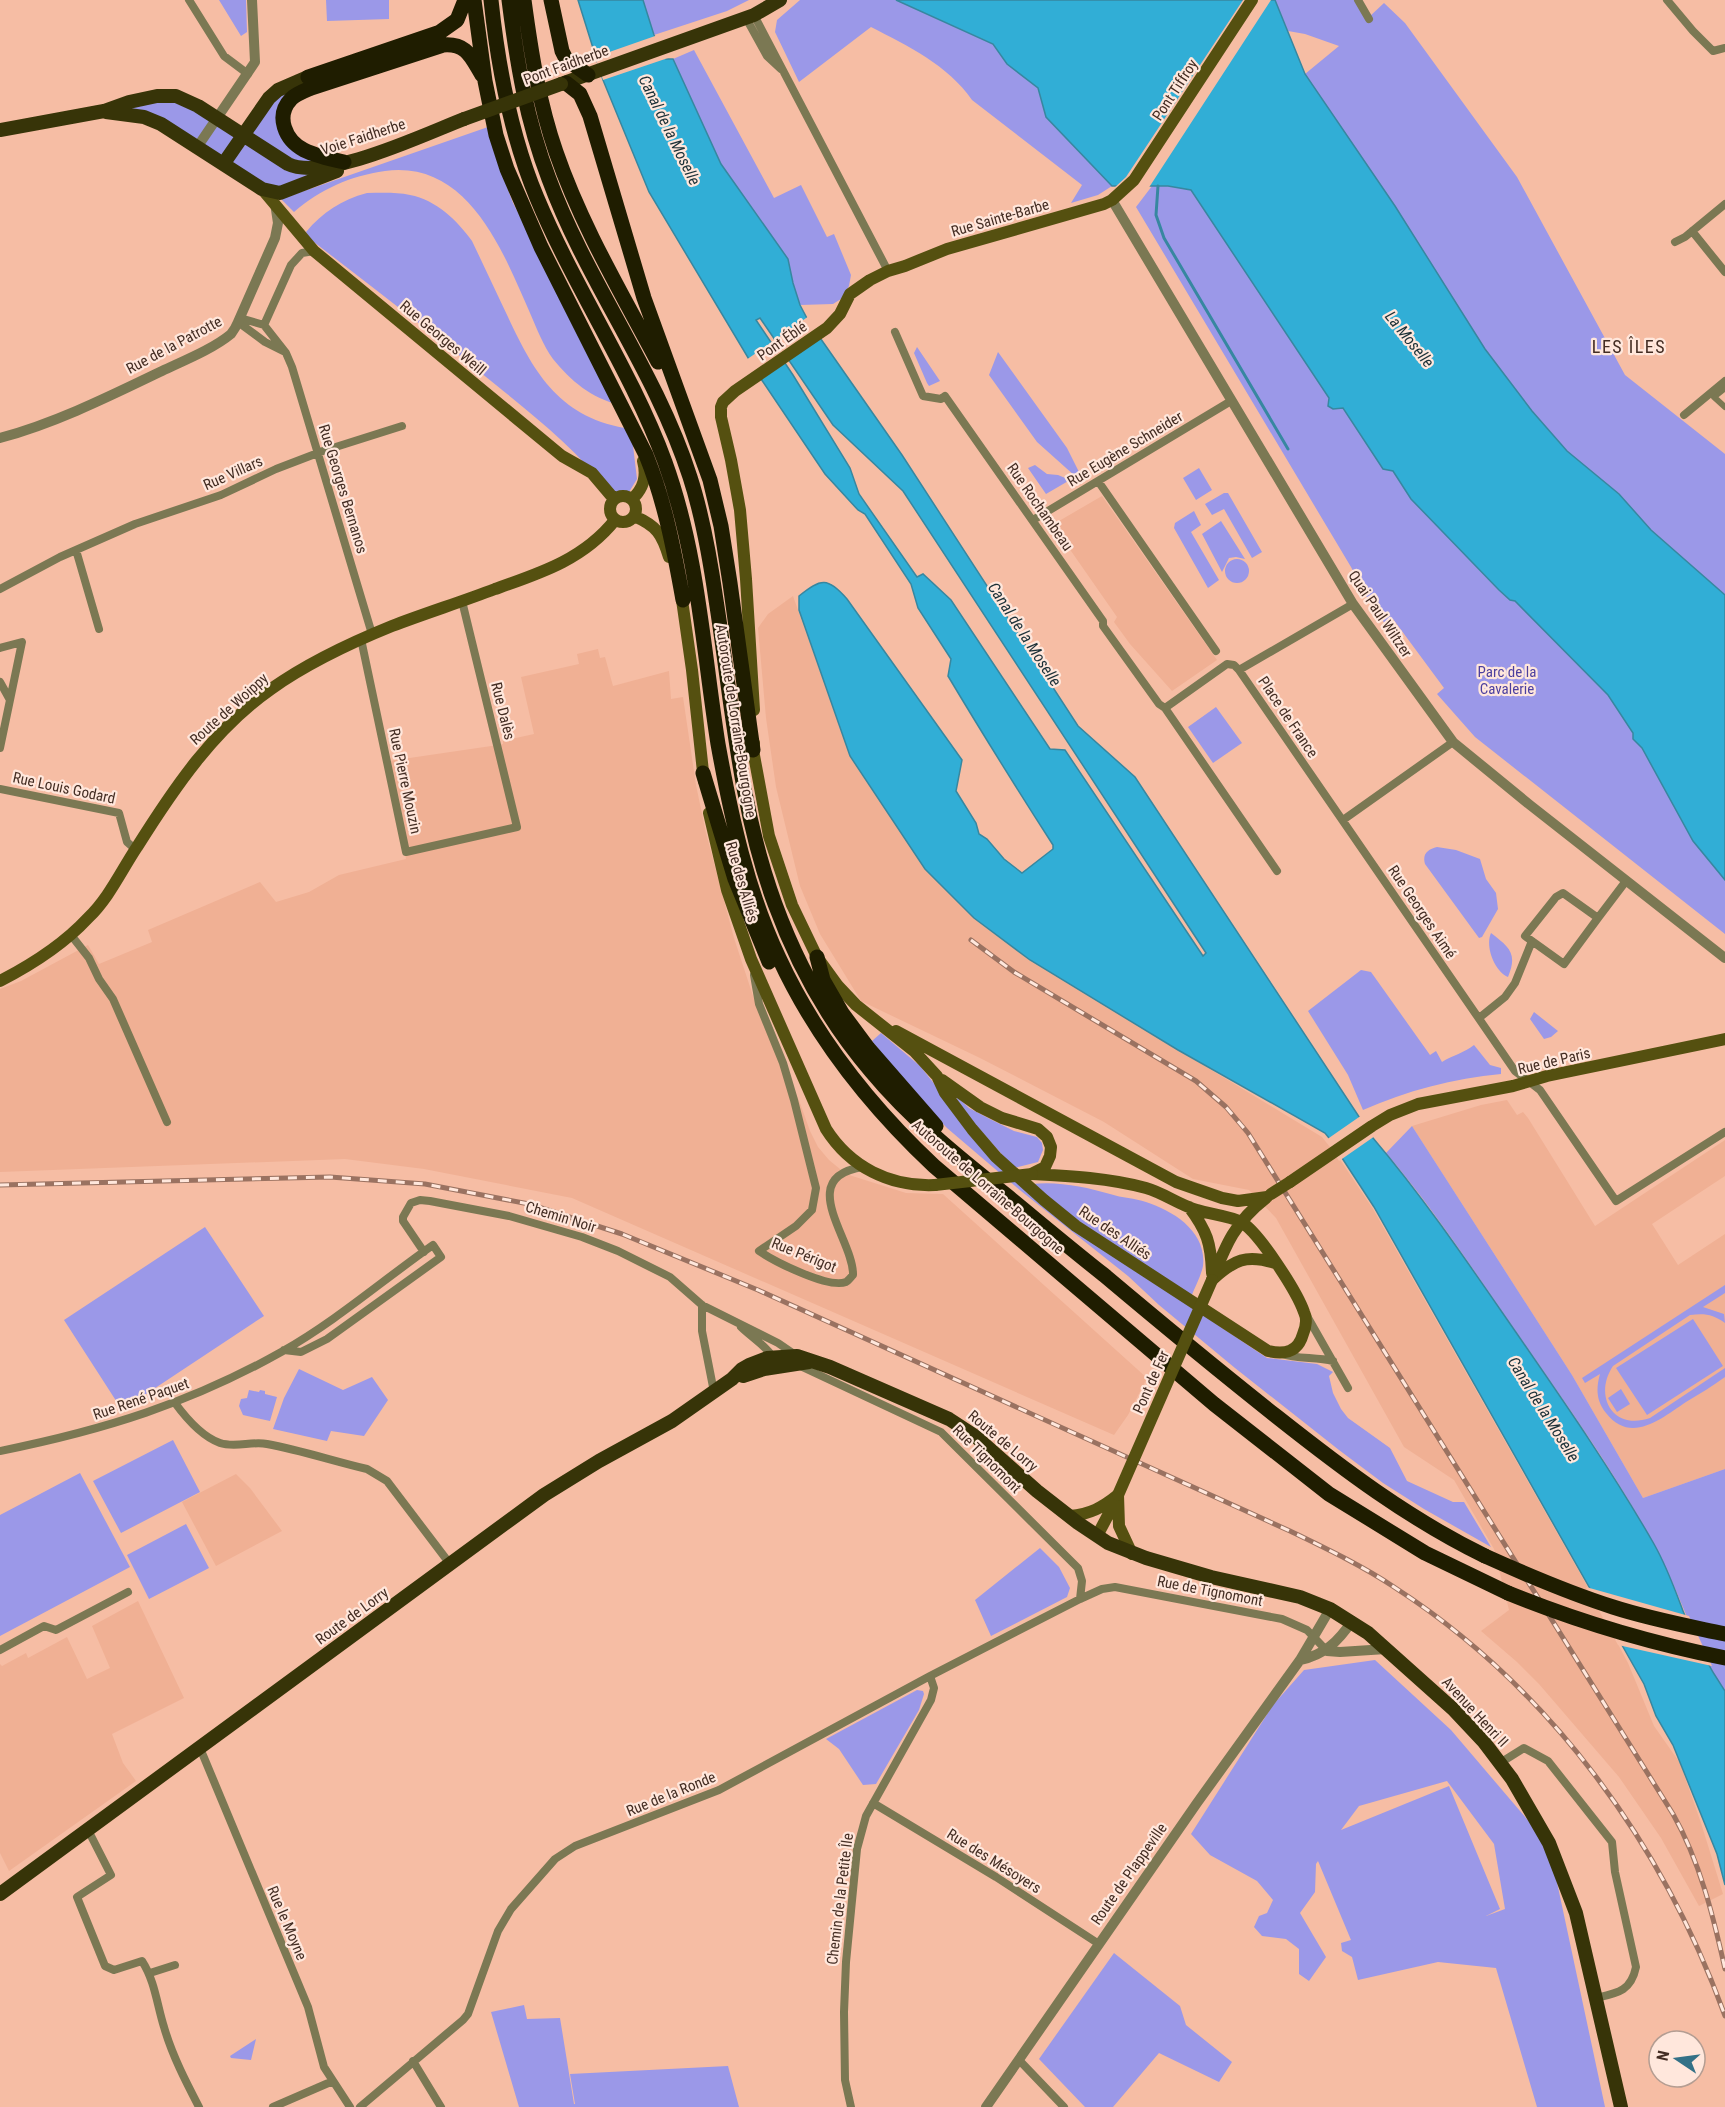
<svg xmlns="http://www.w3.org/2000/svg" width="1725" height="2107" viewBox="0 0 1725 2107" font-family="'Roboto Condensed',sans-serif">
<rect width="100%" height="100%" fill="#f6bda4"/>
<path fill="#f0b094" d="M1102,496L1217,660L1172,691L1130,644L1114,622L1117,617L1055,528L1059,521Z
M793,596L850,756L925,869L974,918L1030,960L1322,1137L1341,1161L1373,1209L1585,1582L1628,1663L1654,1726L1680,1763L1701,1823L1723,1894L1699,1906L1661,1838L1619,1777L1539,1684L1517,1662L1481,1631L1509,1610L1494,1549L1454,1480L1404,1447L1276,1218L1249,1190L1193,1179L1104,1122L980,1058L861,1001L820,934L800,886L776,787L766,718L758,628L768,614Z
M598,649L600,658L605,657L613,686L669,671L671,699L683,697L696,785L706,833L734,938L754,999L800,1103L810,1131L818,1147L829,1160L846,1174L906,1193L943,1194L1147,1378L1128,1415L1114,1435L572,1198L424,1169L345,1159L0,1172V989L21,981L88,945L99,964L152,942L148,930L260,882L276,902L309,892L339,875L406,859L389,761L498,745L503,744V741L534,734L521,677L579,664L577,654Z
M1507,1100L1517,1115L1523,1112L1528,1118L1595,1226L1725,1140V1176L1652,1224L1678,1265L1725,1234V1469L1643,1498L1572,1375L1412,1126L1481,1105Z
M236,1474L250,1488L282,1531L216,1566L182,1502Z
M138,1601L184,1698L112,1734L123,1763L136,1781L9,1871L0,1853V1664L2,1666L26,1653L28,1658L67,1637L87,1679L110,1668L92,1626Z"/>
<path fill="#9b98e8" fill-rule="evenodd" d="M219,0H246L247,32L241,36Z
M326,0H389V19L327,21Z
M643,0H749L727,11L654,35Z
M800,0H896L993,44L1007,64L1038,88L1046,117L1112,186L1098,195L1071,203L1082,185L972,100C948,65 908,46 871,27L799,82L775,32L777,20Z
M1275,0H1358L1368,18L1384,3L1405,23L1517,177L1625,375L1725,454V595L1651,530L1619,494L1567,451L1532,411L1485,349L1395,206L1305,74L1339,46L1305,34L1288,31Z
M694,50L774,198L801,185L827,237L834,234L851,275L849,286L841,299L833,304L800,305L793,283L788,259L721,164L673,59Z
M288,85L282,123L316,155L321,178L280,193L179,135L104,111L176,96L243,134Z
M488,127L504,179L513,203L620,405C591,398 571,381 553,359C543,345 537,329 530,313C503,252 469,160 385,171C350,176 321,189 294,212L281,199Z
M1152,186H1168L1191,189L1329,398V406L1333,409L1343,408L1383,469L1393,471L1411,499L1499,590L1510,600L1515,601L1608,695L1633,733L1637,743L1642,748L1693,841L1725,880V934L1475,737L1437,694L1444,688L1393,619L1385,624L1366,596L1351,567L1136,207Z
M367,193C381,193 396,192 410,195C436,200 457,220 472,241C484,266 496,292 508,317C535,375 561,419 631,429L637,479L626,497L619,494H611C578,451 538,419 496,385C435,335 372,287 310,239L306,232C323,212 341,200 367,193Z
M917,347L940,381L929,386L927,383L914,353Z
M998,352L1067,448L1080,474L1075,476L1037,442L989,375Z
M1035,465L1047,474L1058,475L1070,480L1046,494L1028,468Z
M1199,468L1212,490L1196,500L1183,478Z
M1224,493H1228L1262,552L1252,558L1224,509L1212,515L1205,504Z
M1194,511L1201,525L1191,532L1219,580L1208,588L1174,528L1175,523Z
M1221,521L1245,559L1236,557L1229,558L1222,572L1202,534Z
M1225 571a12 12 0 1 1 24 0a12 12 0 1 1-24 0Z
M1216,707L1242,743L1213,763L1188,727Z
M1437,847L1456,850L1480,859L1486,879L1496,893L1498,909L1482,937L1479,938L1425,864C1422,854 1428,849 1437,847Z
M1491,933C1509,947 1518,953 1508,977C1494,971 1485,946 1491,933Z
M1361,970L1371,972L1430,1055L1436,1051L1442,1062C1453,1055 1464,1053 1474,1045L1490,1065L1501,1068V1074C1454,1078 1406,1091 1363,1110L1348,1075L1308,1011Z
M1534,1012L1558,1031L1551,1037L1544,1039L1530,1019Z
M881,1033L920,1066L1001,1167L1185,1303L1267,1358L1317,1364L1333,1372L1329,1376L1333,1393L1341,1409L1348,1418L1390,1448L1407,1481L1453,1502H1464L1491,1547L1424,1509L1383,1483L1339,1450L1235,1368L1159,1305L1128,1276L1021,1191L947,1128L906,1085L872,1041Z
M953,1093L969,1108L988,1118L1014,1131L1037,1137L1042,1143L1043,1150L1038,1162L1014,1168L966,1114Z
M1412,1126L1572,1375L1643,1498L1725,1469V1691C1695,1647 1681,1595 1656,1548C1615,1472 1564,1401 1515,1330C1473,1270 1434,1209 1386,1153Z
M1032,1184C1058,1181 1086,1187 1110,1194C1122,1198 1135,1198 1146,1202C1174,1211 1207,1232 1203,1266C1201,1276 1195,1287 1191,1297L1078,1221Z
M205,1227L264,1316L122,1410L64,1320Z
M1725,1285V1293L1703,1307L1724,1314L1725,1323C1713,1314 1704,1313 1690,1315L1613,1366C1593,1396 1613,1431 1650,1418L1725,1368V1377C1713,1386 1699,1394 1686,1402C1662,1418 1631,1445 1606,1413C1596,1401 1596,1388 1600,1374L1585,1383L1582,1378Z
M1693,1319L1723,1366L1647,1415L1616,1368Z
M299,1369L343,1390L372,1377L388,1400L364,1436L331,1431L327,1441L273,1429L284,1398Z
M1621,1389L1630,1404L1617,1412L1608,1398Z
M249,1390L259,1392L260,1390L265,1391V1394L277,1397L270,1421L243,1415L239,1406L241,1399L247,1398Z
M173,1440L200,1492L121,1533L93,1481Z
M80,1473L130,1567L0,1636V1515Z
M186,1524L209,1568L149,1599L127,1555Z
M1040,1548L1059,1567L1070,1588L1067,1597L991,1636L975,1600Z
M1375,1660L1451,1730L1549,1845L1605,2107H1537L1496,1968L1438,1962L1358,1980L1352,1957L1342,1951L1341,1943L1351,1940L1318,1861L1316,1864L1315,1892L1300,1913L1326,1957L1309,1981L1299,1974V1949L1286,1939L1262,1936L1254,1927L1259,1916L1267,1913L1273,1900L1257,1881L1210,1855L1191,1834L1273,1705L1304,1670ZM1447,1781L1494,1844L1505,1909L1486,1916L1500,1909L1449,1786L1341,1830L1359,1806Z
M917,1690L923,1691L924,1694L919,1710L876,1784L863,1785L839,1749L826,1739Z
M1114,1953L1180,2006L1186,2025L1232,2062L1219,2082L1159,2053L1113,2107H1085L1039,2059Z
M524,2005L527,2019L560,2018L574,2104H575L570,2074L728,2066L739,2107H519L491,2012Z
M256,2039L251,2060L231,2058L230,2056Z"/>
<path fill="#31aed6" stroke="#3787a0" stroke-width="1.5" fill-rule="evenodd" d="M578,0H643L654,35L666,59H673L721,164L788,259L793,283L800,305L809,322L902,455L1078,726L1135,777L1373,1138C1424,1198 1468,1263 1513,1328C1562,1399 1611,1469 1654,1544C1667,1567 1674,1587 1683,1611C1694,1639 1708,1666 1725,1691V1885L1717,1854L1673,1745L1656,1716L1644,1684L1374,1207L1329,1138L1325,1133L1178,1050L1030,960L974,918L925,869L850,756L799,610V596C821,578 828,577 847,599L962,760L956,791L976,823L979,834L987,839L1004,859L1022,873L1053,849V845C1017,789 982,733 948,676L951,659L918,608L911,584L865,514L858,510L825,474L759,376L649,192L603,80ZM760,318L833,425L903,491L1206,953L1203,956L1065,750L1050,749L951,600L923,574L917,577L859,494L850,468L793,375L756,320Z
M896,0H1275L1305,74L1395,206L1485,349L1532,411L1567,451L1619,494L1651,530L1725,595V880L1693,841L1642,748L1633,739V733L1608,695L1515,601L1510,600L1499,590L1411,499L1393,471L1383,469L1343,408L1333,409L1328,406L1329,398L1191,190L1168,186H1112L1046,117L1038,88L1007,64L993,44Z"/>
<path fill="#f6bda4" d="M1243,0H1271L1148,189H1113L1126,177Z
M658,35L667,56H674L603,80L595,57Z
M809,316L823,337L759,381L746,360Z
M1362,1115L1375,1136L1339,1161L1326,1140Z
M1586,1587L1689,1616L1712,1666L1618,1645Z"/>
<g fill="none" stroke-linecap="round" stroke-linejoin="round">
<path stroke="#3787a0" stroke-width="3" d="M1158,186L1156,215L1164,238L1288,449"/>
<path stroke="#7b7853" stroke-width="6" d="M1725,388L1714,397L1725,407"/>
<path stroke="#7b7853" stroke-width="8" d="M189,0L224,56L248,74
M1358,0L1369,19
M1667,0L1693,31L1713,51L1725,48
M754,15L888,271
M746,18L767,56L781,69
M1692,231L1725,272
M1675,242L1685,237L1725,204
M240,318L264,325L286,353L292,367L372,634
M238,322L265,342L283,351
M264,325L291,265L302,253L314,251
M895,332L923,396L941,399L945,396L1103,621V626L1159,704L1165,708L1277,871
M1684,415L1725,381
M1098,481L1216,651
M1033,520L1231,401
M76,550L99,629
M0,589L60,557L135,524L221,495L276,469L323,451L402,426
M361,639L406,852L517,827L462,601
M0,648L22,642L10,700
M1239,670L1353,604
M0,682L10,700L0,748
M1165,708L1227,664L1234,665L1239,670L1515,1071L1540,1090L1616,1201L1725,1132
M0,789L119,813L127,842L135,849
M1343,820L1453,742
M1563,893L1598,918L1564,964L1525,936L1556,897Z
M1598,918L1626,881
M71,935L89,958L99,979L113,999L167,1122
M754,975L759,1004L783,1063L794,1100L816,1188L812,1210L796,1226L759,1251C774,1261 828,1289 846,1282C848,1281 851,1277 853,1275C854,1240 794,1177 863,1167
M1479,1018L1505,997L1515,983L1532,941
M424,1252L403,1221V1217L411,1203L420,1200L430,1201L509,1216L582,1237L618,1251L670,1277L702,1305L778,1343L797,1356
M702,1305V1331L714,1392
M1307,1316L1348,1388
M741,1327C752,1338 766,1345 774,1359
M1281,1354C1298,1359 1316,1357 1333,1361
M798,1365L941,1432L1078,1568L1082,1581L1080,1599
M175,1403C186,1418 203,1437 220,1443C235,1448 252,1441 267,1444C300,1450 333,1461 367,1469L387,1481L450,1564
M0,1451C104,1430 191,1403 283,1351C336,1321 383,1280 433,1245L441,1257L327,1339L301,1352L284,1350
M0,1650L44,1626L56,1630L128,1592
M200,1748L308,2007L324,2067L350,2107
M1500,1763L1524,1748L1548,1761L1612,1842L1615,1872L1636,1967C1631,1991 1618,1993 1596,1998
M873,1803L996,1877L1099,1944
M88,1830L111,1875L77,1897L105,1966L114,1970L142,1961C155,1981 157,2005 164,2027C172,2055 186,2082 199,2107
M150,1973L175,1965
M1019,2060L1064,2107
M413,2061L441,2107
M273,2107L333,2081
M360,2107L463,2020L468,2014L498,1931L511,1909L555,1859L575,1846L719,1790L930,1676L1080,1599L1102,1589L1115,1587L1282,1619L1307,1630L1327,1651
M851,2107L845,2080L844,2012L846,1962L857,1849L866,1816L931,1700L934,1688L930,1676"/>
<path stroke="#7b7853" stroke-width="10" d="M198,146L255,62L252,0
M1112,200L1353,604L1453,742L1530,805L1725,958
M0,438C56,423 110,396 162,371C183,361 213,349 231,334C234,330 236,327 238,322L275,238L278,223L275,203
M1327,1651L1340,1652L1386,1649
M1300,1660C1324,1655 1338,1642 1352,1621
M986,2107L1197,1803L1300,1660L1330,1609"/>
<path stroke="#555010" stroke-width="12" d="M262,189L314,251L562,456L592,473L614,499
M610 509a13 13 0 1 1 26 0a13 13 0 1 1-26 0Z
M632,499C644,488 647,476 643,461
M634,516C657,526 662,534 669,557
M681,593L692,670L704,781
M754,710L746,579L740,510L731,460L721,417V407L723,402L735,391L827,328L840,314L850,294L870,280L888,271L905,266L947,249L1104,204L1112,200L1134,180L1252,0
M754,743L753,750L769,836L792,905L817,957L838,986L856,1005L914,1051L937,1076L945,1093L972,1129L996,1157L1044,1200L1076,1226L1268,1351C1285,1355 1298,1352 1303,1334C1306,1327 1307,1318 1304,1312C1297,1292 1259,1232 1241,1222C1230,1216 1209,1214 1197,1210C1179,1205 1164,1193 1146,1188C1109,1178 1071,1176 1032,1174
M709,813L727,890L751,959L826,1129C850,1167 890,1187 935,1185
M0,981C33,964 63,945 88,918C109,898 121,871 137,847C174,788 214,729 271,689C309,662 350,643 392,626C426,613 461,602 495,589C541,573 584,559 615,520
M896,1031L1176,1182L1222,1198L1238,1201L1267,1197
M942,1080L980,1107L1002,1118L1038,1129L1047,1137L1051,1147L1050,1156L1045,1167L1033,1173
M1290,1182L1372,1126L1390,1115L1418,1104L1513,1086L1547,1076L1725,1039
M1189,1207C1207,1231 1211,1243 1212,1273
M1213,1279C1234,1260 1246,1254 1275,1263
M1212,1280C1226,1244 1235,1222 1266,1198
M1118,1495L1119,1526L1132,1554
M1070,1516C1090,1514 1102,1508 1118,1495
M1097,1536L1115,1502"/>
<path stroke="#373408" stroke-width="14" d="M561,84L754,15L780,0
M106,112L144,117L161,124L262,189L280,193L337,171
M0,130L104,111L129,102L157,96H176L198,106L288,164C325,182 425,134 464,119
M224,163L269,98L278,90L308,77
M743,1376L764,1369L809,1362
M0,1894L544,1495L599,1461L672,1421L732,1379L742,1369L749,1365L767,1358L797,1356L830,1367L949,1419L975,1436L1037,1491L1078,1523L1108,1543L1146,1558L1211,1577L1300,1597L1330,1609L1368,1633L1453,1709L1484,1742L1512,1779L1549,1843L1576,1913L1621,2107"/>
<path stroke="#1f1d00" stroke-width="15" d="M474,0L485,81L496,135L507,169L541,247L646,455C665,502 674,550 683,600
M491,0C498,67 511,136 537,198C575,289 631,370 665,462C698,553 703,649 718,744C731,816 747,891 779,958C816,1038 870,1106 934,1166L1214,1404L1329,1494L1425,1553L1508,1593
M509,0C517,63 526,119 549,179C587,282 656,371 690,477C703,517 710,558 716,600C732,701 739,807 775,904C797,964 829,1022 871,1071C910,1118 958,1157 1006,1195C1039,1222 1071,1249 1104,1275C1161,1323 1218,1370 1276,1416C1343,1469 1409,1519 1485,1556
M524,0C531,52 539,103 556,152C581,225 622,294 658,362
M551,0L562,51L566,59L588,75
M308,77L440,32L457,20L465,0
M566,83L580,94L590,116L644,298L710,480L721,526L730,583L753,750
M344,162C330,159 316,156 304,150C285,140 275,116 291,99C296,94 304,91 311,88L443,45C467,43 471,57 482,75
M703,773L735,879L769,962
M817,957L823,980L842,1013L868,1048L936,1126"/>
<defs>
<path id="rail" d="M971,940L1014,972L1196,1081L1226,1107L1248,1133L1673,1814C1700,1862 1713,1915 1725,1969
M0,1185L330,1177L425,1184L529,1204L622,1234L758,1290L1290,1531C1325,1548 1361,1565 1394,1587C1549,1687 1663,1844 1725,2016"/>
</defs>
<use href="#rail" stroke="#9a7261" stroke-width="5"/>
<use href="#rail" stroke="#ffe7dc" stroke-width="3" stroke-dasharray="9" stroke-linecap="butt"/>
<path stroke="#555010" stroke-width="12" d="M935,1185L1032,1174
M1271,1194L1290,1182
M1118,1495L1212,1280"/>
<path stroke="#373408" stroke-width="14" d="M464,119L561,84"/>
<path stroke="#1f1d00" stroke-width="15" d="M1485,1556C1527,1575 1569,1593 1613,1607C1650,1619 1688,1626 1725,1634
M1508,1593C1579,1622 1650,1643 1725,1658"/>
</g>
<g text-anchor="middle" stroke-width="4.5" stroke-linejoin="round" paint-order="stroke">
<g font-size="15" fill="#442d23" stroke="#ffe7dc">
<text transform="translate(566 65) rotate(-20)" y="5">Pont Faidherbe</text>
<text transform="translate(1175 90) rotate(-57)" y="5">Pont Tiffroy</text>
<text transform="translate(363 137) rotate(-18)" y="5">Voie Faidherbe</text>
<text transform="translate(1000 218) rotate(-16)" y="5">Rue Sainte-Barbe</text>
<text transform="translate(443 338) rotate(40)" y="5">Rue Georges Weill</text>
<text transform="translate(782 341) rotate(-35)" y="5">Pont Éblé</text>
<text transform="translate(174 345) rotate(-28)" y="5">Rue de la Patrotte</text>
<text transform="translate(1125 449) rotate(-31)" y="5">Rue Eugène Schneider</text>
<text transform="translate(233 473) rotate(-24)" y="5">Rue Villars</text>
<text transform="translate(343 489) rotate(73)" y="5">Rue Georges Bernanos</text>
<text transform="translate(1040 507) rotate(55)" y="5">Rue Rochambeau</text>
<text transform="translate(1380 614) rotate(56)" y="5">Quai Paul Wiltzer</text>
<text transform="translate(229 709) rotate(-42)" y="5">Route de Woippy</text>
<text transform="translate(503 711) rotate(76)" y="5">Rue Dalès</text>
<text transform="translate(1288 717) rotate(56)" y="5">Place de France</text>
<text transform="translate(736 721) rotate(81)" y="5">Autoroute de Lorraine-Bourgogne</text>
<text transform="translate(405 781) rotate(78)" y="5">Rue Pierre Mouzin</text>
<text transform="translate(64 788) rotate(12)" y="5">Rue Louis Godard</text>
<text transform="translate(742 882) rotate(74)" y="5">Rue des Alliés</text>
<text transform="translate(1422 912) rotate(56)" y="5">Rue Georges Aimé</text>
<text transform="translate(1554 1061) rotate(-13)" y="5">Rue de Paris</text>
<text transform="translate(988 1187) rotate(41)" y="5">Autoroute de Lorraine-Bourgogne</text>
<text transform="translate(561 1217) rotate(17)" y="5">Chemin Noir</text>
<text transform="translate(1115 1233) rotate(34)" y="5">Rue des Alliés</text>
<text transform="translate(804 1255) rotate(22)" y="5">Rue Périgot</text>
<text transform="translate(1151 1382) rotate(-66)" y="5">Pont de Fer</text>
<text transform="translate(141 1399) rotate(-19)" y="5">Rue René Paquet</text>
<text transform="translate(1003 1441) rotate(40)" y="5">Route de Lorry</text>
<text transform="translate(987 1459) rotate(45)" y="5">Rue Tignomont</text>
<text transform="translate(1210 1591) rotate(11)" y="5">Rue de Tignomont</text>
<text transform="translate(352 1616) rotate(-36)" y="5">Route de Lorry</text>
<text transform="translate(1475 1712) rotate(47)" y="5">Avenue Henri II</text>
<text transform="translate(671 1794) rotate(-22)" y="5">Rue de la Ronde</text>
<text transform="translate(994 1861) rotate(32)" y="5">Rue des Mésoyers</text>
<text transform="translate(1129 1874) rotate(-55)" y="5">Route de Plappeville</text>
<text transform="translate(840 1899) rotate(-83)" y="5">Chemin de la Petite Île</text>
<text transform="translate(287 1923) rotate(67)" y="5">Rue le Moyne</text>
</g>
<g font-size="15" fill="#4c3f9e" stroke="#ffe7dc">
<text x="1507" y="677">Parc de la<tspan x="1507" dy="17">Cavalerie</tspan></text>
</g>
<g font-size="16" font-style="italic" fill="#1b3037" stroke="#ffe7dc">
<text transform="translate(670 130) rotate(64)" y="6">Canal de la Moselle</text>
<text transform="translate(1410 339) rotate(51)" y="6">La Moselle</text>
<text transform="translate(1025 634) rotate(57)" y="6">Canal de la Moselle</text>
<text transform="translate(1544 1409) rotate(58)" y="6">Canal de la Moselle</text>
</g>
<g font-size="18" letter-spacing="1.5" fill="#442d23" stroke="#ffe7dc">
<text x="1629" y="353">LES ÎLES</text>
</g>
</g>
<g transform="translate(1677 2059) rotate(283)"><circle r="28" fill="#ffe7dc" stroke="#b49d92" stroke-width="1.5"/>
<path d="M0-4.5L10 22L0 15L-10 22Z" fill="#337187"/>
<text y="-9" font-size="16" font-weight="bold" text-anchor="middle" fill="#442d23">N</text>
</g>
</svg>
